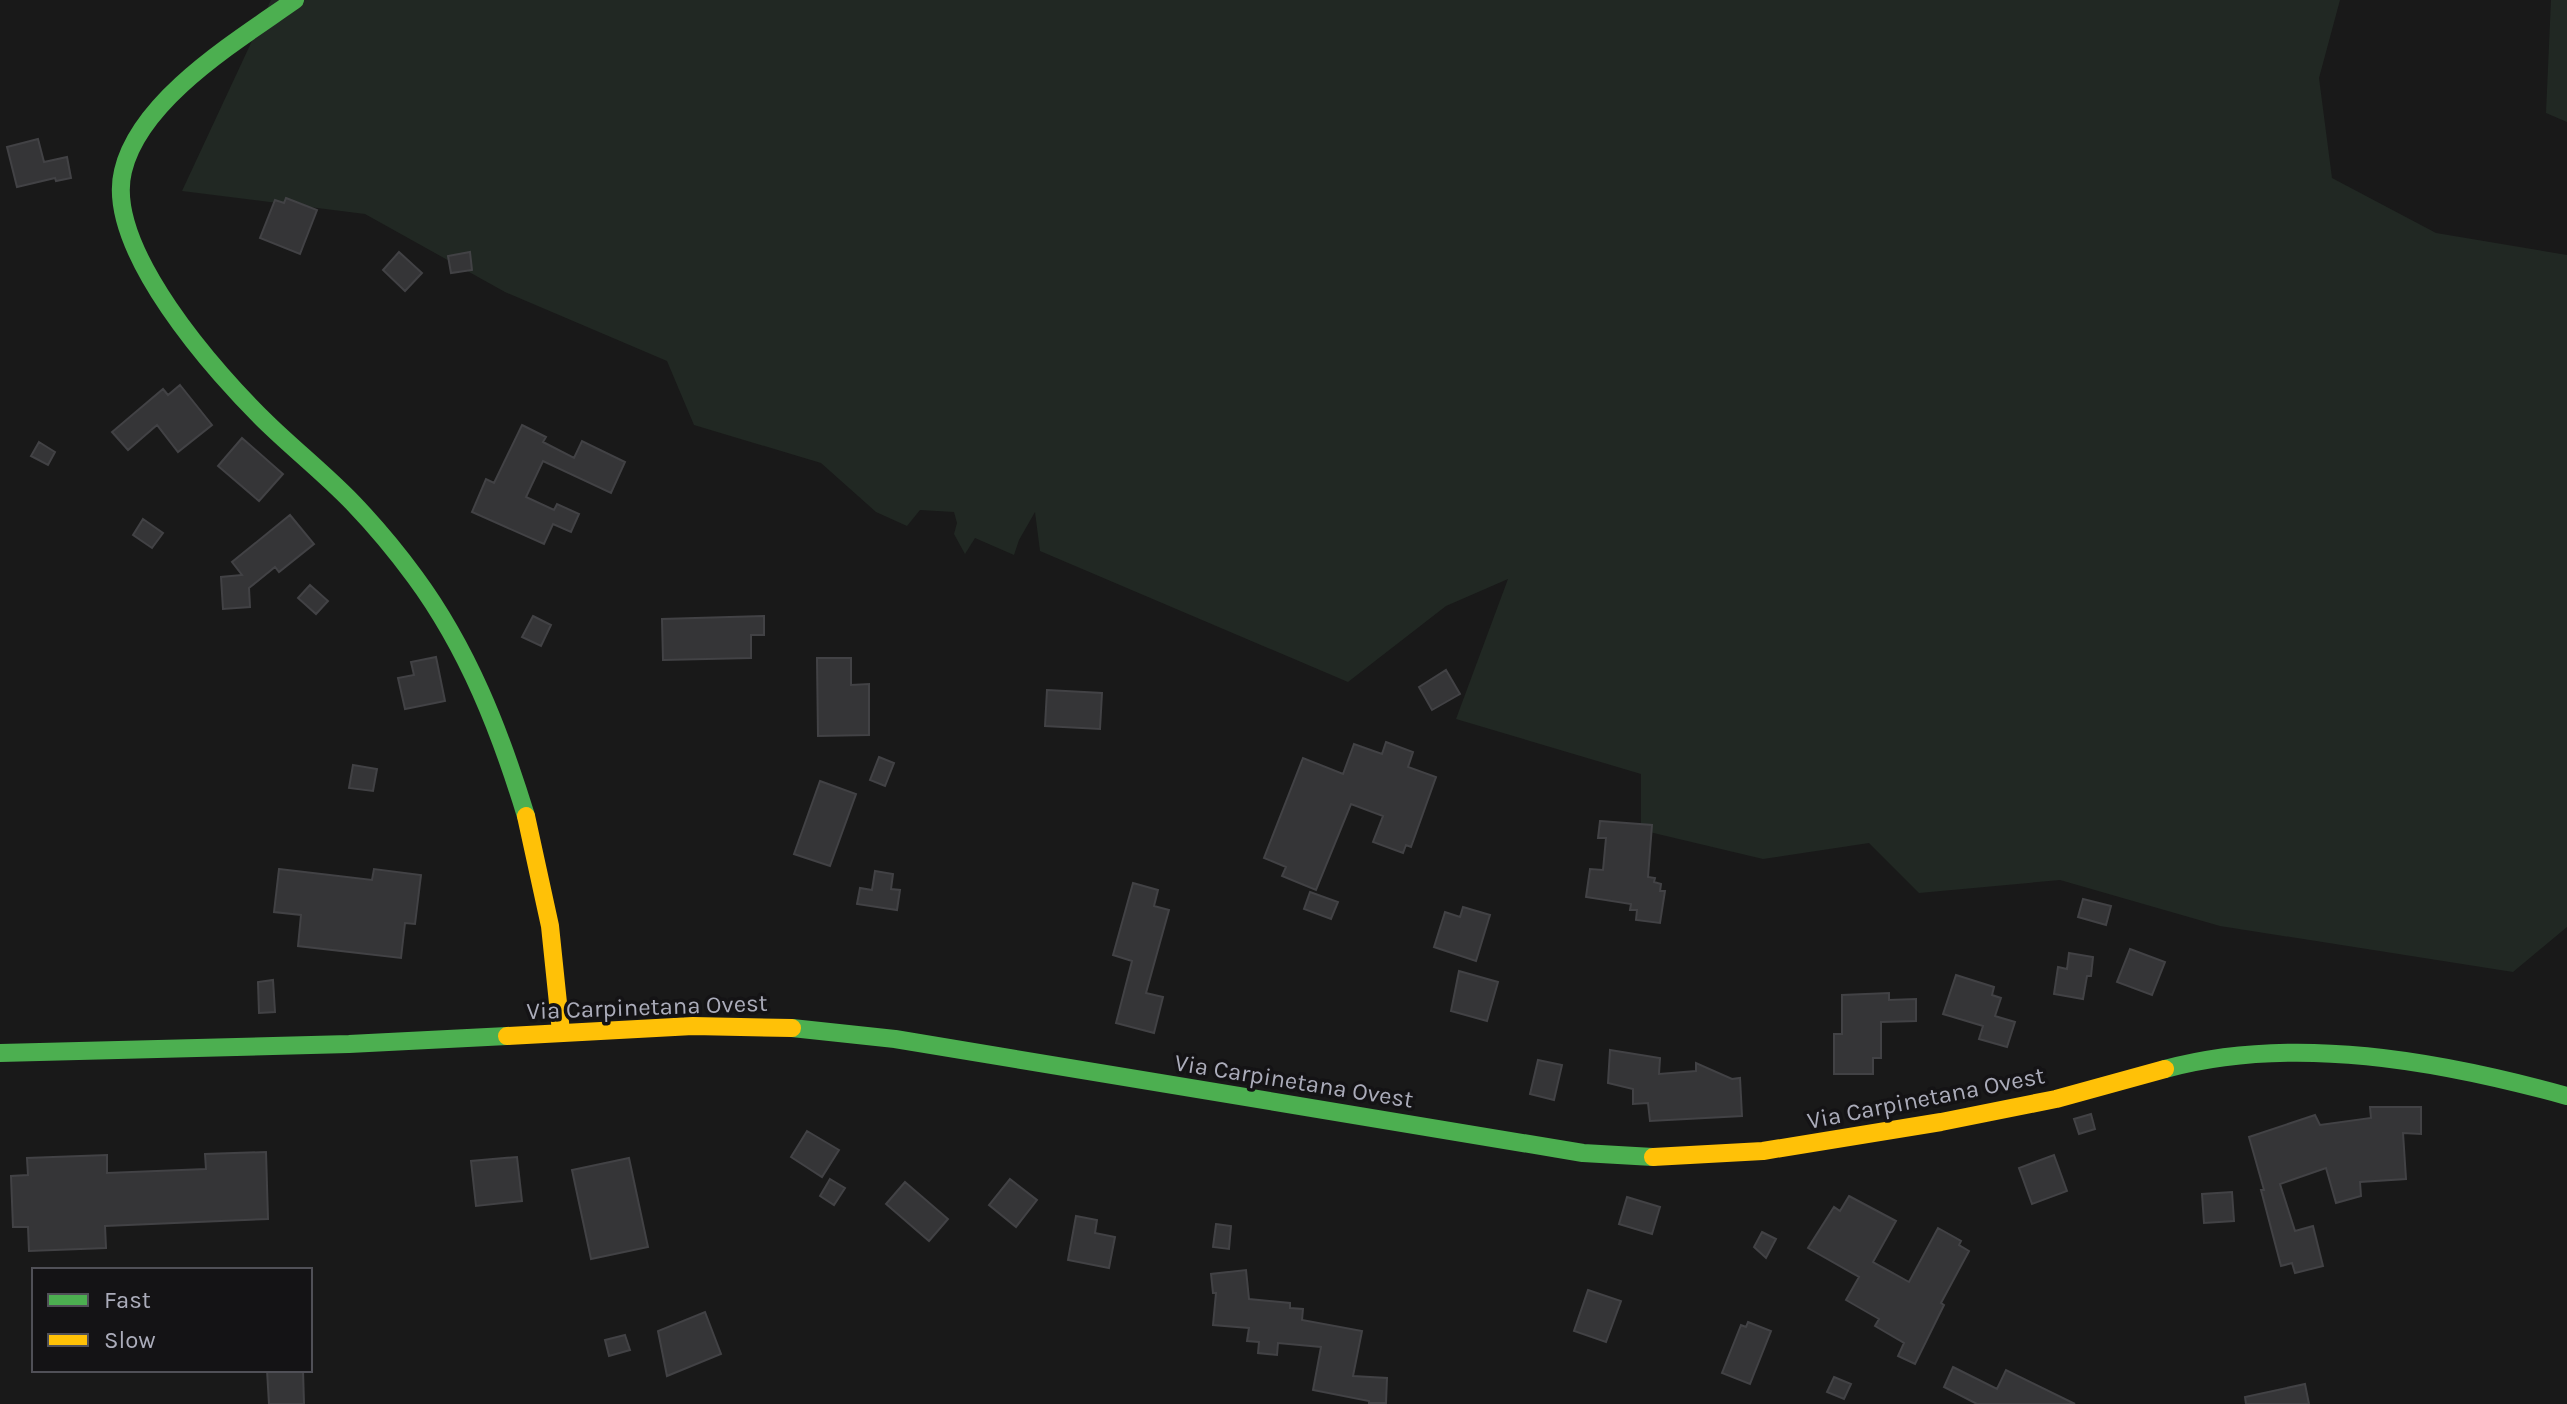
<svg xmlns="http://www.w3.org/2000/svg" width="2567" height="1404" viewBox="0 0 2567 1404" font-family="Karla,sans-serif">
<rect width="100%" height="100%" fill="#191919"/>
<path fill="#212823" d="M271,0H2340L2319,78L2332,178L2436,233L2567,255V927L2513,972L2220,926L2060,880L1919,893L1869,843L1763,859L1641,830V774L1456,719L1508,579L1446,606L1348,682L1040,551L1035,512L1019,540L1014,555L975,538L965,554L954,534L957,523L954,512L920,510L907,526L876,512L821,463L694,425L667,361L505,292L365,214L182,191Z
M2551,0H2567V122L2546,113Z"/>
<path fill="#353537" stroke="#424245" stroke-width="2" d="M38,139L44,162L67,157L71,178L56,181L55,178L17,187L7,147Z
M286,198L317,210L300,254L260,238L275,200L284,203Z
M399,252L422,273L405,291L383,270Z
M470,252L472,270L451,273L448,256Z
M180,385L212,425L178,452L157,425L128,450L112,432L163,389L168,395Z
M522,425L546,437L543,442L574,458L582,441L625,462L611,493L543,461L526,497L554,510L557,504L579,514L571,532L553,524L544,544L472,512L486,479L494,483Z
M242,438L283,474L259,501L218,466Z
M39,442L55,452L48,465L31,456Z
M290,515L314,544L279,572L275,567L249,588L250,607L223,609L221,577L242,575L232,562Z
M143,519L163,533L152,548L133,535Z
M310,585L328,601L316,614L298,598Z
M533,616L551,625L541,646L522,637Z
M764,616V635H751V658L663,660L662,619Z
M436,657L445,701L405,709L398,678L414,675L411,662Z
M817,658H851V685L869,684V735L818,736Z
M1446,670L1460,694L1432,710L1419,687Z
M1047,690L1102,693L1100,729L1045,726Z
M1386,742L1413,752L1408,767L1436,777L1411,847L1406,845L1403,853L1373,842L1383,816L1351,804L1316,890L1282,876L1286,867L1264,858L1303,758L1343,774L1354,744L1382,754Z
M879,757L894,763L885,786L870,780Z
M353,765L377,769L373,791L349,788Z
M820,781L856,794L830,866L794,854Z
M1600,821L1652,825L1648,877L1655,878L1654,882L1661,884L1660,891H1665L1660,923L1636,920L1637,910H1630L1631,904L1586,897L1590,869L1603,870L1606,838H1598Z
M279,869L372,880L374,869L421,875L415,924L405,923L401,958L298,946L301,915L274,912Z
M875,871L893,874L891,889L900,890L897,910L857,904L860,888L872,890Z
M1133,883L1158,890L1154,906L1169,910L1146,993L1163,997L1154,1033L1116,1023L1132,961L1113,955Z
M1310,892L1338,902L1331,919L1304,909Z
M2083,899L2111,906L2106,925L2078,917Z
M1463,907L1490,915L1476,961L1434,947L1445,912L1460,917Z
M2130,949L2165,962L2152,995L2117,982Z
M2069,953L2093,957L2091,976H2087L2083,999L2054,994L2058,967L2067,969Z
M1459,971L1498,982L1487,1021L1451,1011Z
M1956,975L1994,987L1992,995L2001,998L1995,1016L2015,1022L2007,1047L1979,1039L1983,1026L1943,1014Z
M273,980L275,1012L259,1013L258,982Z
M1889,993V1000L1916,999V1021L1881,1022V1058H1873V1074H1834V1034H1842V995Z
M1610,1050L1660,1058L1659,1074L1696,1071V1063L1732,1079L1740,1078L1742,1116L1650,1121L1648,1103L1633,1104V1089L1608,1083Z
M1538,1060L1562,1065L1554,1100L1530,1094Z
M2370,1107H2421V1134L2403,1133L2406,1179L2360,1182L2361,1196L2336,1203L2326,1168L2280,1184L2295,1231L2313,1226L2323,1266L2295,1273L2292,1263L2281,1266L2261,1190H2264L2249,1137L2315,1115L2320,1125L2371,1118Z
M2091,1114L2095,1129L2079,1134L2074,1119Z
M807,1131L839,1150L822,1177L791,1157Z
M266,1152L268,1219L105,1226L106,1248L29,1251L28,1227H13L11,1176L28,1175L27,1158L107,1155V1173L206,1169L205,1154Z
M2054,1155L2067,1191L2032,1204L2019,1168Z
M517,1157L522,1201L476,1206L471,1161Z
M629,1158L648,1247L591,1259L572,1170Z
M830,1179L845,1188L834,1205L820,1196Z
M1010,1179L1037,1200L1016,1227L989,1205Z
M905,1182L948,1219L929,1241L886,1204Z
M2232,1192L2234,1221L2204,1223L2202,1194Z
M1849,1196L1896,1221L1873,1262L1909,1282L1938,1228L1961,1241L1959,1245L1969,1251L1941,1303L1944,1305L1915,1364L1898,1356L1904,1343L1875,1326L1879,1319L1846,1300L1859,1277L1808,1248L1834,1207L1840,1211Z
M1627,1197L1660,1207L1652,1234L1619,1224Z
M1076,1216L1097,1220L1095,1233L1115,1237L1109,1268L1068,1260Z
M1216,1224L1231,1226L1229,1249L1213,1247Z
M1762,1232L1776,1239L1766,1258L1754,1247Z
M1246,1270L1249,1299L1290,1303V1308L1303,1309L1302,1320L1362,1331L1353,1376L1387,1378L1386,1403H1369V1401L1313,1390L1321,1347L1278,1343L1277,1355L1258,1353L1259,1342L1247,1341L1249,1328L1213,1325L1216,1293H1213L1211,1274Z
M1588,1290L1621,1301L1606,1342L1574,1331Z
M705,1312L721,1354L667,1376L658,1331Z
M1748,1322L1771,1331L1750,1384L1722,1373L1741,1325L1746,1327Z
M625,1335L630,1350L609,1356L605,1340Z
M1953,1367L1997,1389L2006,1370L2075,1404H1977L1944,1387Z
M267,1370H303L304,1404H269Z
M1834,1377L1851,1384L1844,1399L1827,1392Z
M2305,1384L2309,1404H2246L2245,1397Z"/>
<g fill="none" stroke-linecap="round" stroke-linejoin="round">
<path stroke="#4caf50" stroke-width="18" d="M295,0C237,41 140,99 123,171C104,248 216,374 269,425C296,451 326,475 353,503C375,526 396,551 415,577C468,649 500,731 526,816
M792,1028L895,1039L1583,1153L1653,1157
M0,1053L349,1044L507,1036
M2165,1069C2294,1034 2440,1061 2567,1096"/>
<path stroke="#ffc107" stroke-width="18" d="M526,816L550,926L561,1032
M507,1036L693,1026L792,1028
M1653,1157L1763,1151L1941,1122L2056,1099L2165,1069"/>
</g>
<g text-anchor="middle" stroke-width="7" stroke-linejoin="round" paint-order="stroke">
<g font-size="24" fill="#abacba" stroke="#141315">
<text transform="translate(647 1007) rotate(-2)" y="8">Via Carpinetana Ovest</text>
<text transform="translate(1294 1081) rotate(9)" y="8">Via Carpinetana Ovest</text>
<text transform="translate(1926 1098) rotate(-11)" y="8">Via Carpinetana Ovest</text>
</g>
</g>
<rect x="32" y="1268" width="280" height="104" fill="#141315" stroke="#505057" stroke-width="2"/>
<rect x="48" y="1294" width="40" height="12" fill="#4caf50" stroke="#505057" stroke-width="2"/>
<text x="104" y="1308" font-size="24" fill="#abacba">Fast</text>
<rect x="48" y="1334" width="40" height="12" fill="#ffc107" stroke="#505057" stroke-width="2"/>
<text x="104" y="1348" font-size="24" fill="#abacba">Slow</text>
</svg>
